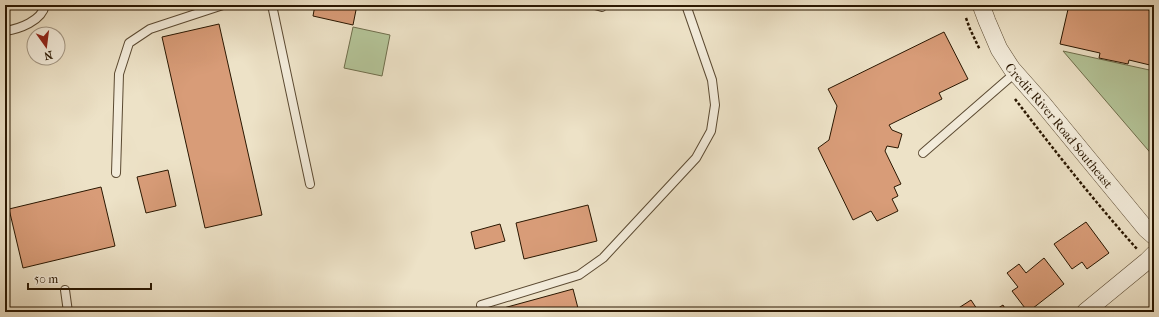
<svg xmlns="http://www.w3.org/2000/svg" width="1159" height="317" viewBox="0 0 1159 317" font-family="'IM FELL French Canon',serif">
<rect width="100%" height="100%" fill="#ede2c7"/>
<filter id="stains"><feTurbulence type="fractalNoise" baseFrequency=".005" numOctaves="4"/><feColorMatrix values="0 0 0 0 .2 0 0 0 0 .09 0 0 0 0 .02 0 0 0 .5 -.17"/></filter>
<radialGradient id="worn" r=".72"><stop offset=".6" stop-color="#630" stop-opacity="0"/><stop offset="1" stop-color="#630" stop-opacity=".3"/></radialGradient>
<path fill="#b4c498" stroke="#6f6e4c" d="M353,27L390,35L382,76L344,68Z
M1063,51L1154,71V157Z"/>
<path fill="#d89c78" stroke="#2a1701" d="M315,5H357L353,25L313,16Z
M1069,5H1150L1149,11L1154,12V66L1129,60L1128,64L1099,58L1100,53L1060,44Z
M219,24L262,215L205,228L162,37Z
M944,32L968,79L939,93L942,99L889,125L892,130L902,134L898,148L887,146L885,151L901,184L894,187L898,196L892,199L898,211L877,221L871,211L853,220L818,148L829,140L837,106L828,89Z
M168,170L176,206L146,213L137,177Z
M101,187L115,246L23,268L9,209Z
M588,205L597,241L524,259L516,223Z
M1086,222L1109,253L1087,269L1082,262L1072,269L1054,244Z
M500,224L505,241L475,249L471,232Z
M1044,258L1064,284L1028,312L1012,291L1018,287L1007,273L1019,264L1026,273Z
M573,289L579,312H489Z
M971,300L979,312H958L957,309Z
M1003,305L1007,312H992Z"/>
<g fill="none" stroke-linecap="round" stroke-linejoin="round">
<defs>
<path id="lane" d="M272,5L310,184
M595,5L602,7
M5,31C19,29 42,21 45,5
M923,153L1015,73
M116,173L119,74L129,43L150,29L223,5
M65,290L68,312
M481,305L579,275L603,258L696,158L711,131L715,105L712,80L686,5"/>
<g id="street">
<path id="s1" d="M981,5L987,21L999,49L1012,69L1043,104L1146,229L1154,236"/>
<path d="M1085,312L1147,261L1154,254"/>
</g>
</defs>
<use href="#lane" stroke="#5b4a32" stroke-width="10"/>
<use href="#street" stroke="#5b4a32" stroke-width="18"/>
<path stroke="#2a1701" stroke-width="2.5" stroke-dasharray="3 2" stroke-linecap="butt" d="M966,18L970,29L980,50
M1015,99C1054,150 1094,201 1137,249"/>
<use href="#lane" stroke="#f3ecdb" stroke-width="8"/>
<use href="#street" stroke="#f3ecdb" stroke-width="17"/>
</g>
<g text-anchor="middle" stroke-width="3.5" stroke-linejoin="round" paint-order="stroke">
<g font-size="13" fill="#2a1701" stroke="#f3ecdb">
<text dy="5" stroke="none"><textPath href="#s1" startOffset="145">Credit River Road Southeast</textPath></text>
</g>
</g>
<rect width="1159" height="317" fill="none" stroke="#ede2c7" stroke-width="20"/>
<rect x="6" y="6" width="1147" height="305" fill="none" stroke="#2a1701" stroke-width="2"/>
<rect x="10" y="10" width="1139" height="297" fill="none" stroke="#2a1701"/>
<g transform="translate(46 46) rotate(166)"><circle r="19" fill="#f3ecdb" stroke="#a39784"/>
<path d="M0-3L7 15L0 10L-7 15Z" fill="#8f2418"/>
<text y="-6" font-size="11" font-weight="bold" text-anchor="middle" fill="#2a1701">N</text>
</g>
<path d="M28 283v6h123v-6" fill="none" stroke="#2a1701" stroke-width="2"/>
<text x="34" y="283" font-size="12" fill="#2a1701" stroke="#f3ecdb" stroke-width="3" paint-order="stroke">50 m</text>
<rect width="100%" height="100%" filter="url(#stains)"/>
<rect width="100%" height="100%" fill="url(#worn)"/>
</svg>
